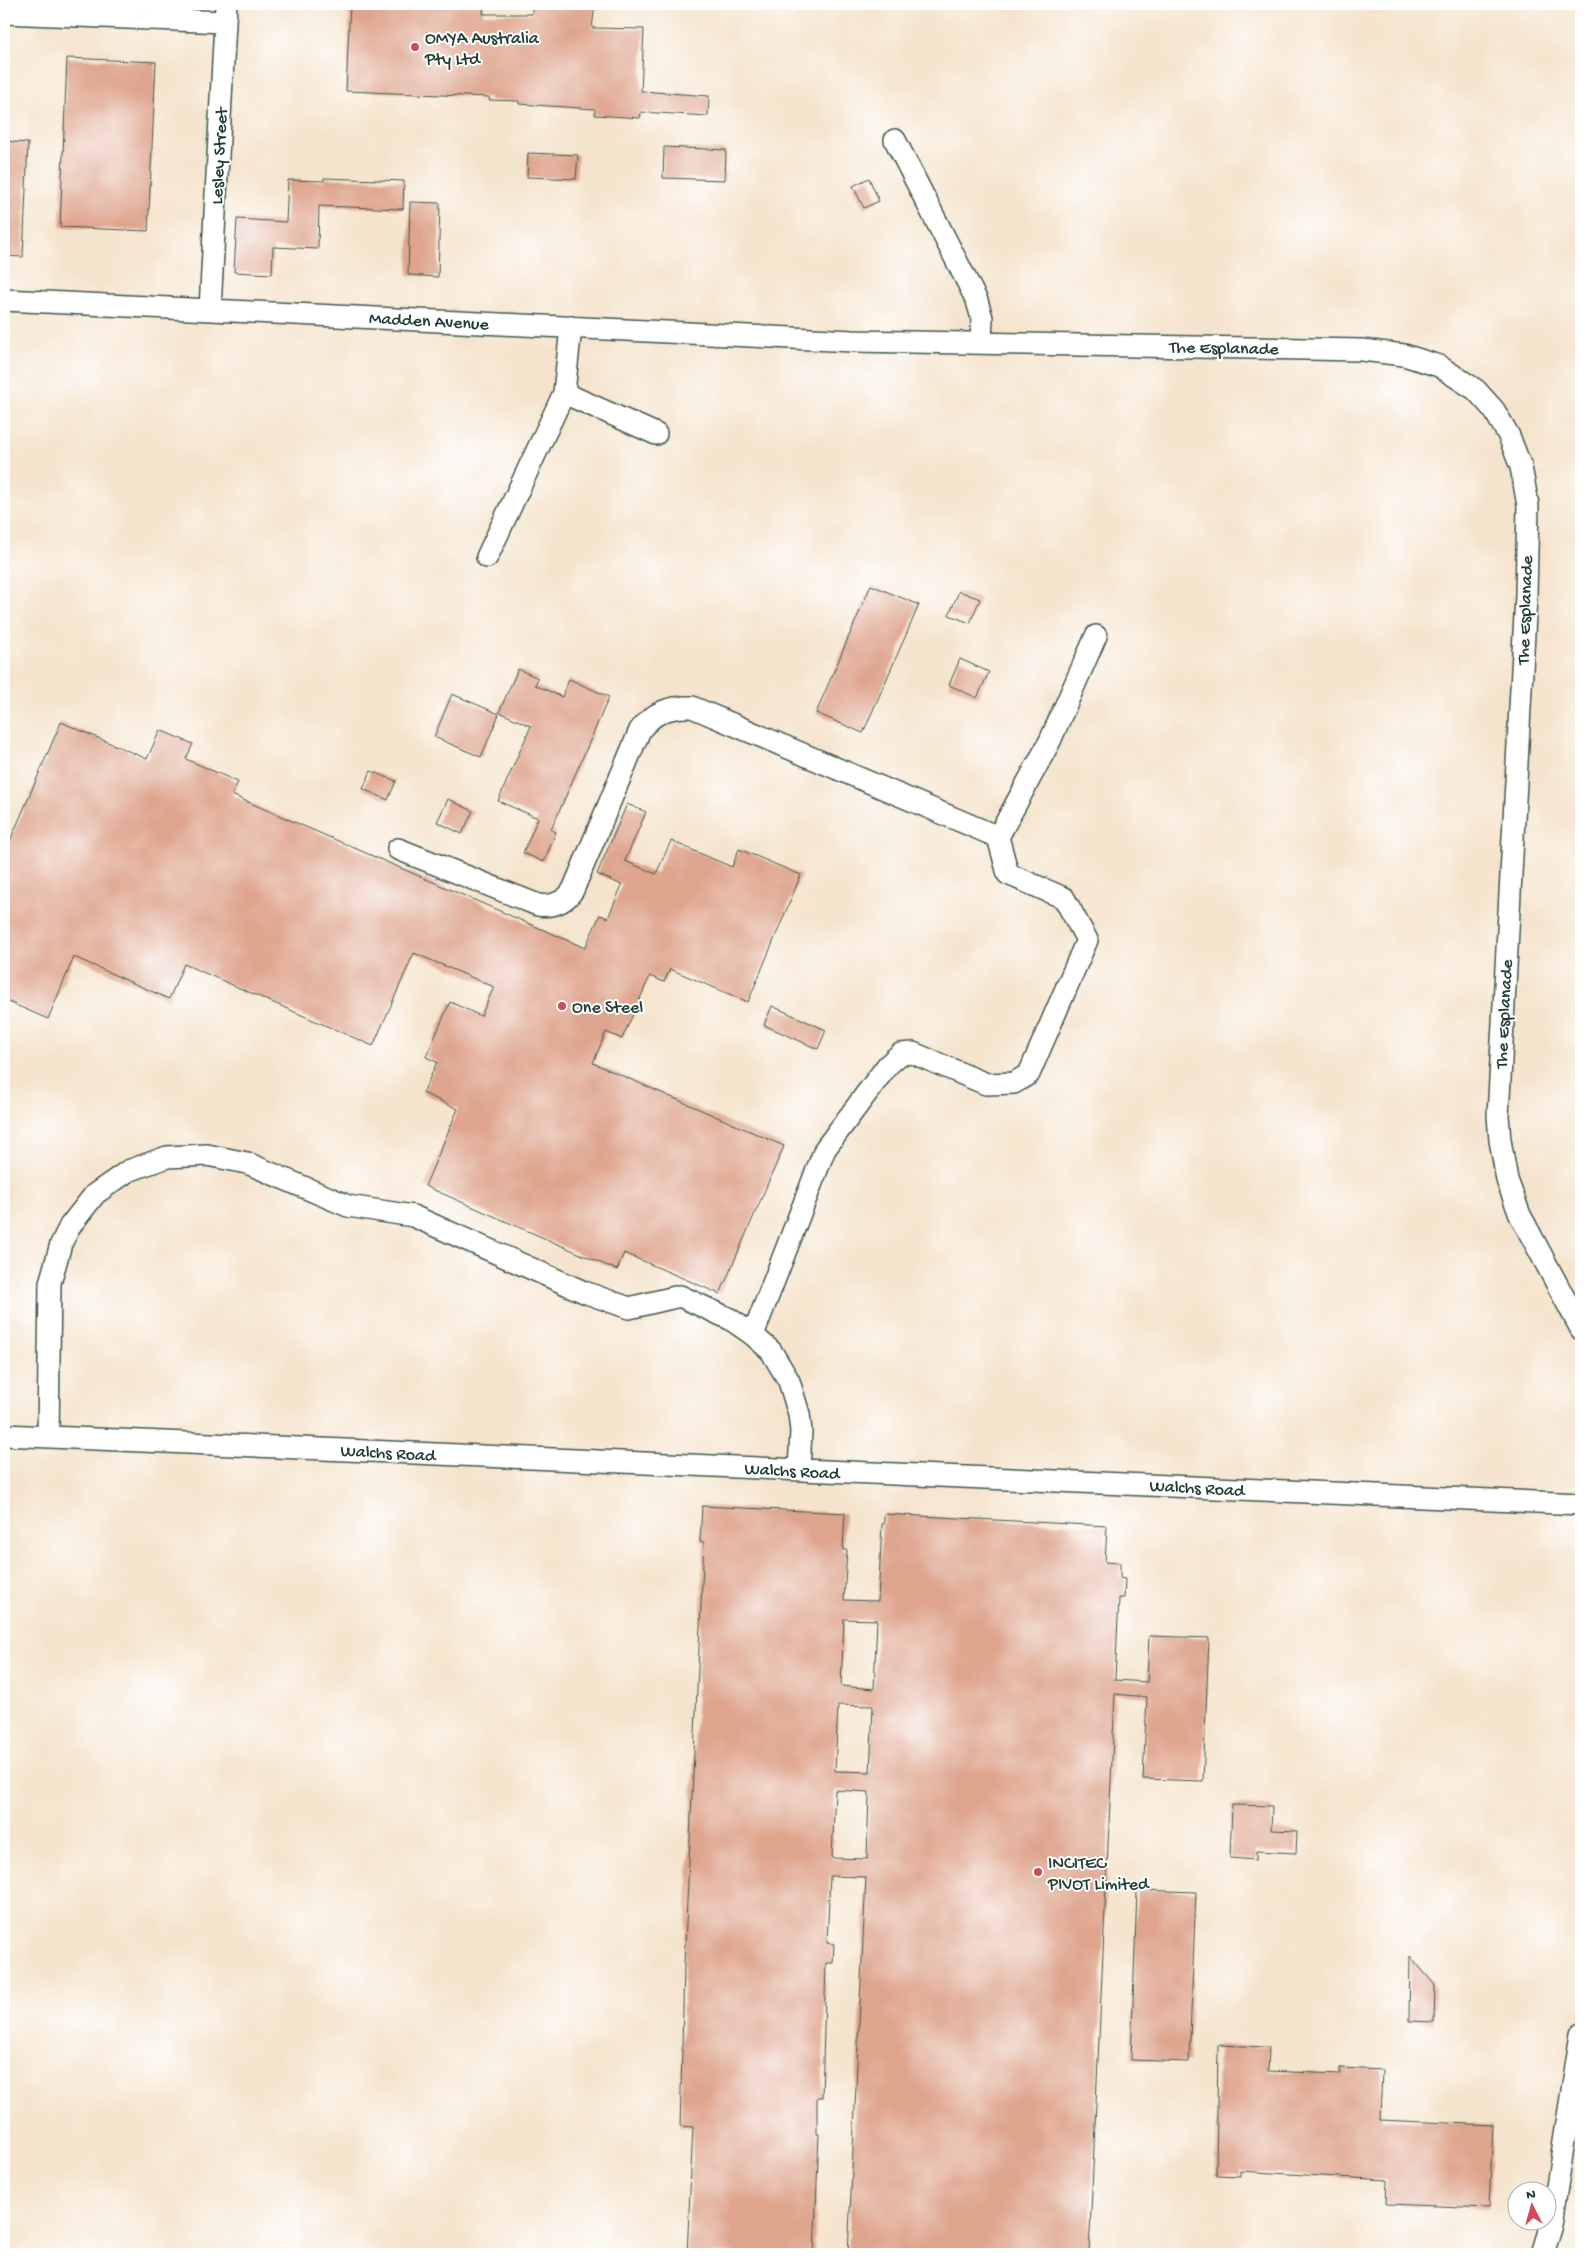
<svg xmlns="http://www.w3.org/2000/svg" width="1585" height="2258" viewBox="0 0 1585 2258" font-family="'Gochi Hand',sans-serif">
<rect width="100%" height="100%" fill="#fff"/>
<filter id="ink" filterUnits="userSpaceOnUse"><feTurbulence type="fractalNoise" baseFrequency=".02" numOctaves="2"/><feDisplacementMap in="SourceGraphic" scale="10" xChannelSelector="R" yChannelSelector="G"/><feConvolveMatrix kernelMatrix="1 2 1 2 8 2 1 2 1" color-interpolation-filters="sRGB"/></filter>
<filter id="wash" filterUnits="userSpaceOnUse"><feTurbulence type="fractalNoise" baseFrequency=".0096" numOctaves="4" result="noise"/><feDisplacementMap in="SourceGraphic" scale="20" xChannelSelector="R" yChannelSelector="G"/><feGaussianBlur stdDeviation="1.12" result="paint"/><feColorMatrix in="noise" values="0 0 0 0 0 0 0 0 0 0 0 0 0 0 0 0 0 1.4 0 .05"/><feComposite in="paint" operator="in"/></filter>
<g filter="url(#wash)">
<rect width="100%" height="100%" fill="#f5e4cd"/>
<g id="blocks">
<path fill="#dea48c" fill-rule="evenodd" d="M350,4H484L483,14H532V4H595L592,28L644,29L641,91L709,96L708,116L641,112L640,118L595,115V109L519,104V101L489,100V97L346,91Z
M67,58L156,62L148,231L60,227Z
M4,141L28,143L23,257L4,256Z
M664,147L726,150L725,180L663,178Z
M528,153L578,155L576,179L527,177Z
M324,178L404,181L403,209L319,206L318,249L273,247L272,274L234,272L237,219L286,222L288,180L324,181Z
M869,178L879,201L864,208L853,186Z
M410,202L440,203L438,277L408,275Z
M871,585L919,605L863,733L816,713Z
M959,591L980,599L970,623L949,615Z
M960,659L989,672L977,698L949,685Z
M518,669L538,678L535,685L562,697L569,679L609,697L551,830L556,832L544,862L523,853L538,818L498,801L531,726L499,712Z
M452,694L499,714L481,757L434,737Z
M61,722L147,759L160,730L193,744L186,759L238,782L232,795L585,948L600,915L608,918L622,885L597,874L627,804L646,812L625,861L656,874L671,841L732,867L739,849L801,875L748,1002L670,969L664,982L650,976L622,1039L606,1032L593,1063L784,1146L720,1294L624,1253L617,1270L425,1186L458,1109L423,1093L437,1062L426,1057L450,1002L481,1016L494,987L414,953L373,1046L184,964L169,999L74,957L48,1019L4,1000V855Z
M371,771L396,781L388,800L363,789Z
M448,799L473,811L462,834L437,822Z
M772,1006L826,1030L818,1049L764,1025Z
M702,1506L845,1513L843,1550H847L844,1600L878,1601L882,1524H884V1514L1107,1526L1105,1562L1120,1563V1578L1125,1579L1124,1598H1119L1115,1680L1147,1682L1149,1636L1209,1638L1203,1781L1143,1779L1147,1697L1115,1694L1089,2254H848L866,1877L830,1876L827,1943L834,1944L833,1963H826L822,2097H817V2134H819L814,2254H687L693,2127L680,2126L681,2092L684,1965L704,1542H700ZM844,1619L877,1620L874,1689L841,1686ZM838,1705L873,1706L870,1772L835,1771ZM835,1790L869,1792L867,1859L832,1858Z
M1232,1805L1272,1806L1271,1830L1297,1831L1296,1853L1256,1851V1860L1230,1858Z
M1137,1890L1196,1892L1189,2062L1131,2060Z
M1410,1956L1435,1985L1434,2022L1409,2021Z
M1218,2045L1269,2047L1268,2071L1340,2074V2068L1382,2070L1380,2120L1493,2125L1489,2208L1386,2204L1387,2180L1240,2171V2176L1216,2175Z"/>
</g>
</g>
<g filter="url(#ink)">
<use href="#blocks" fill-opacity="0" stroke="#3f564b" stroke-width="1"/>
<g fill="none" stroke-linecap="round" stroke-linejoin="round">
<defs>
<path id="minor" d="M4,13L225,22
M895,140L977,301L982,318L981,343
M4,300L853,341L1362,350L1404,355L1439,366L1476,390L1494,410L1509,436L1521,467L1528,505L1526,596L1498,1116L1500,1140L1507,1180L1520,1215L1581,1329
M210,309L226,4
M564,393L656,434
M487,557L564,393L571,327
M398,849L538,905C553,907 565,902 573,890L640,730C654,712 670,706 692,707L998,837
M753,1335L825,1149L887,1066L900,1054L913,1053L986,1084L1014,1083L1029,1074L1087,940L1064,898L1008,874L998,837L1050,741L1096,636
M4,1435L1581,1504
M48,1437L50,1283L61,1244L70,1226L95,1194L128,1171L167,1157L207,1155L247,1163L348,1206L413,1216L584,1292L629,1308L680,1296L730,1319L753,1335L771,1351L789,1381L799,1414L801,1431L799,1470
M1542,2254L1551,2224L1581,2034"/>
</defs>
<use href="#minor" stroke="#3f564b" stroke-width="24"/>
<use href="#minor" stroke="#fff" stroke-width="21"/>
</g>
</g>
<g fill="#d1495b" stroke="#fff" stroke-width="2">
<circle cx="415" cy="47" r="5"/>
<circle cx="562" cy="1006" r="5"/>
<circle cx="1038" cy="1872" r="5"/>
</g>
<g text-anchor="middle" stroke-width="4" stroke-linejoin="round" paint-order="stroke">
<g font-size="18" fill="#1f3d34" stroke="#fff" text-anchor="start">
<text x="425" y="43">OMYA Australia<tspan x="425" dy="21">Pty Ltd</tspan></text>
<text x="572" y="1012">One Steel</text>
<text x="1048" y="1868">INCITEC<tspan x="1048" dy="21">PIVOT Limited</tspan></text>
</g>
<g font-size="18" fill="#1f3d34" stroke="#fff">
<text transform="translate(218 156) rotate(-87)" y="6">Lesley Street</text>
<text transform="translate(429 320) rotate(3)" y="6">Madden Avenue</text>
<text transform="translate(1224 347) rotate(1)" y="6">The Esplanade</text>
<text transform="translate(1524 610) rotate(-88)" y="6">The Esplanade</text>
<text transform="translate(1503 1014) rotate(-87)" y="6">The Esplanade</text>
<text transform="translate(388 1452) rotate(3)" y="6">Walchs Road</text>
<text transform="translate(792 1470) rotate(3)" y="6">Walchs Road</text>
<text transform="translate(1197 1487) rotate(3)" y="6">Walchs Road</text>
</g>
</g>
<rect width="1585" height="2258" fill="none" stroke="#fff" stroke-width="20"/>
<g transform="translate(1532 2206) rotate(354)"><circle r="24" fill="#ffffff" stroke="#a5b1ae"/>
<path d="M0-4L9 19L0 12L-9 19Z" fill="#d1495b"/>
<text y="-8" font-size="14" font-weight="bold" text-anchor="middle" fill="#1f3d34">N</text>
</g>
</svg>
